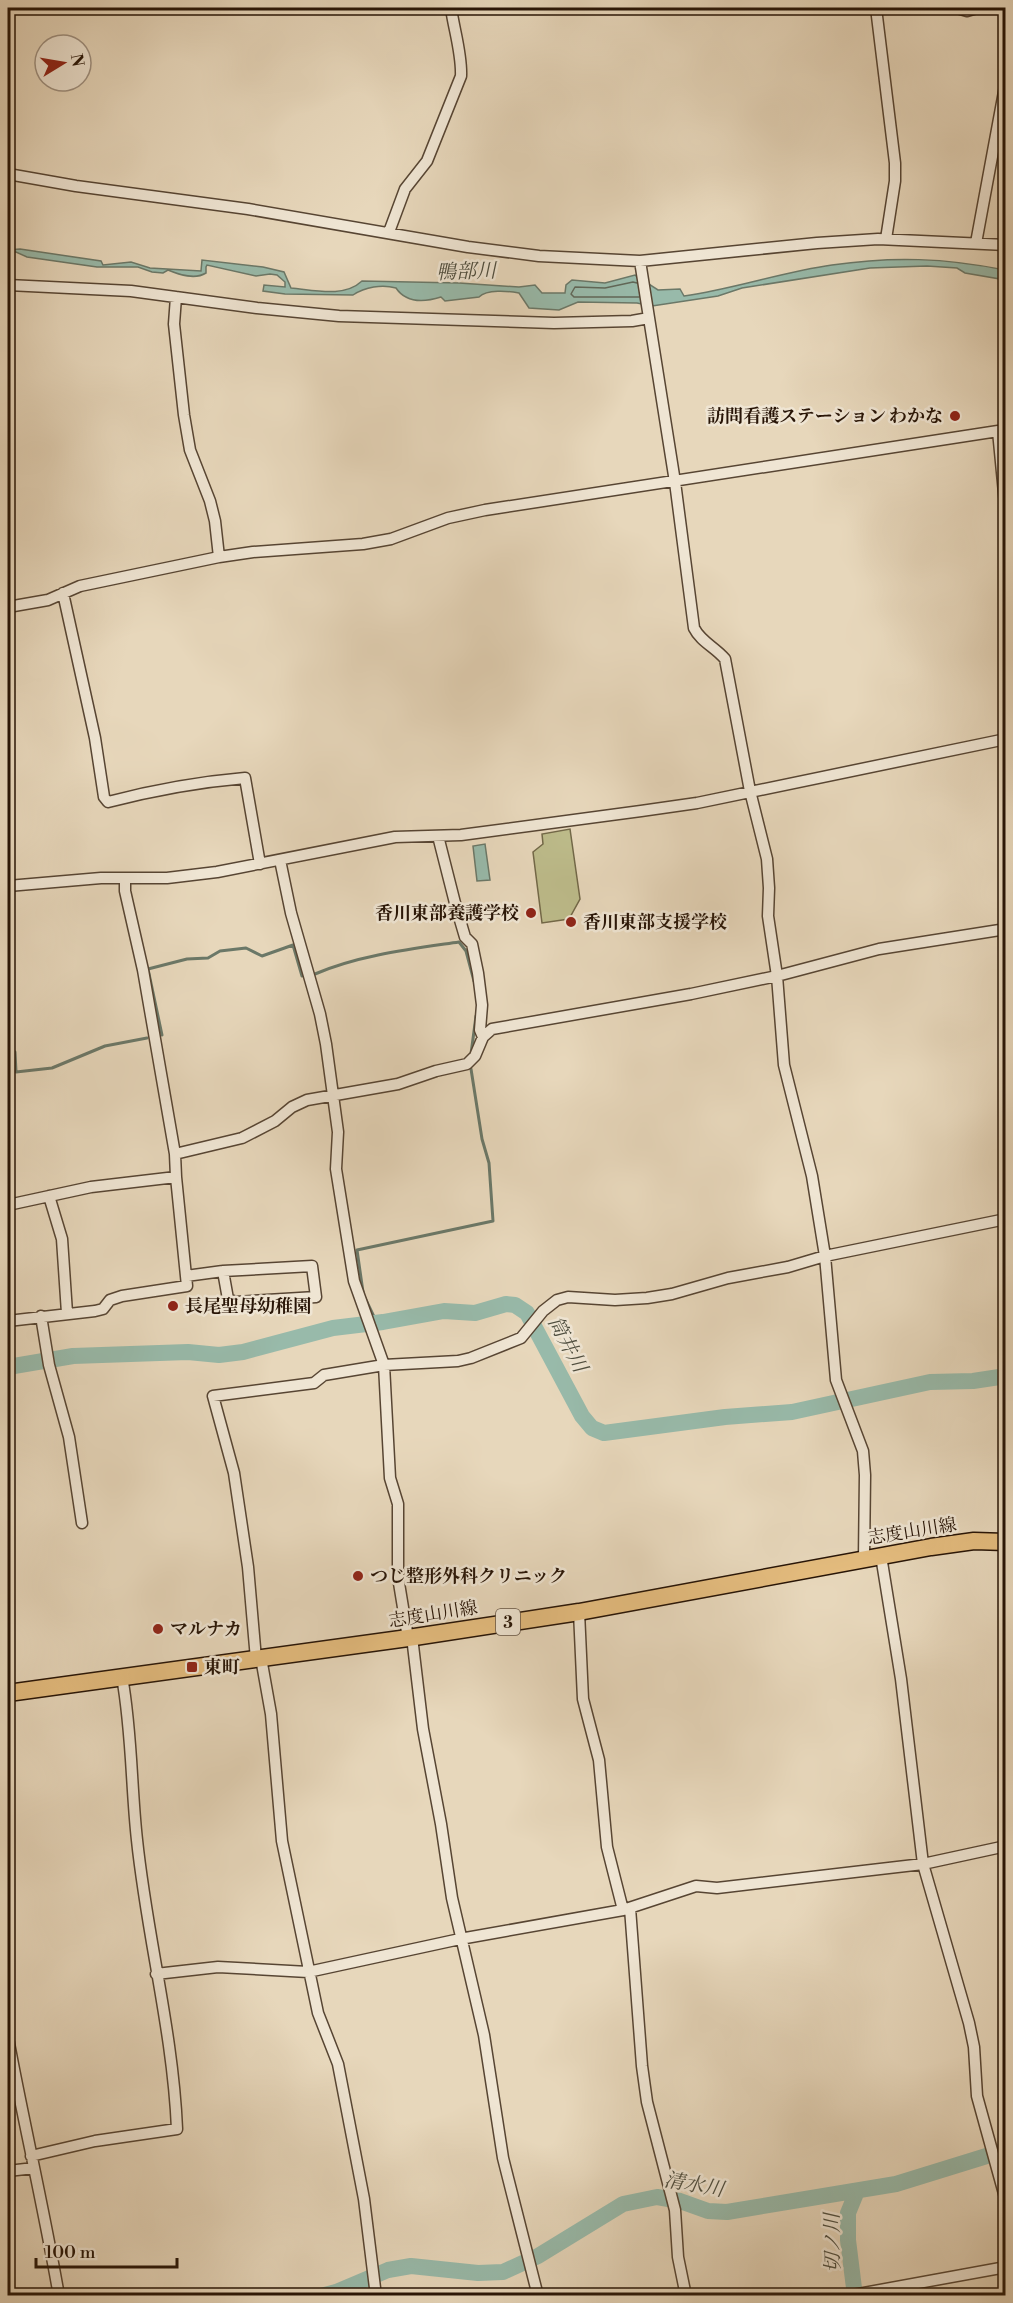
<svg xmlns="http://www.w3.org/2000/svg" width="1013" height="2303" viewBox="0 0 1013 2303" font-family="'Libre Bodoni','Noto Serif JP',serif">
<rect width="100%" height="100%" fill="#e7d7bb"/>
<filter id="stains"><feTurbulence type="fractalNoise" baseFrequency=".00333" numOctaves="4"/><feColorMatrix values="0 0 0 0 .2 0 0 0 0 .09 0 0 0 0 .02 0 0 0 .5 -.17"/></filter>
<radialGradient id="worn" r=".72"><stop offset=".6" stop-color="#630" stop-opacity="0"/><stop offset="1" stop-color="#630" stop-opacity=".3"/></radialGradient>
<path fill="#bdbc8b" stroke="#726848" stroke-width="1.5" d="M570,829L580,899L569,919L542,923L533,852L543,844L542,834Z"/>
<path fill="#98baaa" stroke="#6b7868" stroke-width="1.5" d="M20,249L101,261L103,265L131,262L150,268L201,271L202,260L263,267L284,272L291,288C314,290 344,298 362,281L459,283L519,287L535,285L542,293H565L566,285L572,280L605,283L635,275L658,290L680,289L684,296C734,289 782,272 832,265C893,256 945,258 1005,270L1006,280L965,273L957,268L927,266L870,268L742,288L718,296L652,306L637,303L578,302L559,310L529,308L519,293C508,291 487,289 479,297L445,301L441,297C425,302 406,303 396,288C382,284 365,287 353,295L285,294L263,291L264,285L285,287V282L277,275L270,274L256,276L207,265L206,267V273C195,280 180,275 168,270L163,273L152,272L138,267H97L27,257L16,252H8V250Z
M485,844L490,880L477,881L473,846Z"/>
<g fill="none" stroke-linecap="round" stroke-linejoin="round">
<path stroke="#606758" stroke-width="1.5" d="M637,283L633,282L605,288L575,287L571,294L574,297H639"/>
<path stroke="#6b7868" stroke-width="3" d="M315,974C359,955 411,949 459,942L466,951L474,981
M162,1035L148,969L187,959L208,958L220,951L246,948L262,956L293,945L302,976
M8,1047L15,1052L16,1072L52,1068L105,1046L147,1038
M471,1054L476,1016
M363,1292L357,1250L493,1221L489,1163L482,1139L471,1069
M365,1298L377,1323"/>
<path stroke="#98baaa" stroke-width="16" d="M8,1367L73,1356L188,1352L219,1355L243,1352L333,1328L383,1322L444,1311L475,1313L506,1304L515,1305L527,1313L582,1416L592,1428L604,1433L725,1417L792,1412L930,1382L973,1381L1006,1376
M321,2296L336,2292L388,2270L411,2266L478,2273L503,2272L538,2256L623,2204L657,2197L680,2201L708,2211L727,2212L896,2184L1006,2150
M855,2296L848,2240V2213L857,2191"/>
<defs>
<path id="street" d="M876,8L895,163V181L886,239
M957,8L967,11L977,8
M8,174L76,186L248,209L468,247L539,256L640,261L817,243L878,239L1006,245
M389,232L405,189L427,161L461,76C462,54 454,30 451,8
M976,243L1006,81
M640,261L675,482L694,628C701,642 715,647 725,659L750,791L767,859L769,888L768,916L777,976L784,1065L812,1176L825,1256L836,1380L863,1451L865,1475L864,1558
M8,285L131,291L257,308L339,316L554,323L632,321L649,318
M176,297L174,324L184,415L190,450L210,501L215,521L219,557
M63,593L95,738L104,797L108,802C154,790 198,782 245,778L260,864
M8,607L48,600L80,586L219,557L253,552L363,544L391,539L448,518L485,510L998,431L1006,514
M438,836L455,903L465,937L472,944L478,973L482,1005L480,1030L483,1037
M280,860L291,913L320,1014L326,1044L338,1132L336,1169L354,1281L384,1365L390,1478L398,1504V1577L408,1638
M125,878V891L143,970L175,1154
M8,886L101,878H167L217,872L395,837L461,835L641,811L697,803L1006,739
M49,1196L62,1239L67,1313
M8,1205L91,1187L176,1177L175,1154L242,1138L275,1121L292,1107L307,1100L398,1084L436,1071L467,1064L475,1056L483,1037L492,1029L691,994L777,976L879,949L1006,929
M186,1276L223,1271L312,1266L316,1297L236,1302L228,1299L223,1271
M41,1316L49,1365L69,1437L82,1523
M8,1321L95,1311L103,1309L110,1300L122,1296L187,1286L176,1177
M881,1556L901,1679L923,1864L969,2023L974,2047L977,2096L1006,2201
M579,1612L583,1699L599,1760L607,1847L623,1910
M412,1637L423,1729L441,1824L452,1898L484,2035L503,2158L538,2296
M261,1658L271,1714L282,1841L318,2013L338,2064L364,2199L376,2296
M256,1659L248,1567L234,1473L213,1396L314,1383L324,1375L384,1365L458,1361L471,1358L521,1338L543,1311L557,1300L568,1297L615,1300L647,1298L672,1294L728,1278L788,1267L825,1256L1006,1219
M630,1908L642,2066L647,2102L675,2210L678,2257L686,2296
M156,1974L218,1967L308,1972L460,1939L623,1910L696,1886L717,1888L923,1864L1006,1846
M8,2038C24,2124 44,2209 59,2296
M31,2156L95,2141L177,2129C173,2032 147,1937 137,1840C131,1786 132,1731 122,1677
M8,2171L34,2168
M847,2296L1006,2267"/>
<path id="primary" d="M8,1693L408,1638L579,1612L931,1547L974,1541L1006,1542"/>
</defs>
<use href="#street" stroke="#574533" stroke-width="13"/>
<use href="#primary" stroke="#271406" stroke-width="19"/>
<use href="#street" stroke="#efe5d3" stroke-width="10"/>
<use href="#primary" stroke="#e4bc7e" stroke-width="16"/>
</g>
<g fill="#8f2418" stroke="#efe5d3" stroke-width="2">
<circle cx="955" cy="416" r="6"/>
<circle cx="531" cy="913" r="6"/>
<circle cx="571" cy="922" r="6"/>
<circle cx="173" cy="1306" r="6"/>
<circle cx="358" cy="1576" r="6"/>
<circle cx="158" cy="1629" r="6"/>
<rect x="186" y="1661" width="12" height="12" rx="3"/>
</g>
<g text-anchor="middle" stroke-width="5" stroke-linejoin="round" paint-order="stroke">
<rect fill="#efe5d3" stroke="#635344" stroke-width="1.5" x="496" y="1609" width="24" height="26" rx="4.5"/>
<g font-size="16" font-weight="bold" fill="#271406">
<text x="508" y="1628">3</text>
</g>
<g font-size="18" font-weight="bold" fill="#271406" stroke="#efe5d3" text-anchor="start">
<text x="943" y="422" text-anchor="end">訪問看護ステーション わかな</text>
<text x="519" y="919" text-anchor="end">香川東部養護学校</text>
<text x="583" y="928">香川東部支援学校</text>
<text x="185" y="1312">長尾聖母幼稚園</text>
<text x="370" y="1582">つじ整形外科クリニック</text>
<text x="170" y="1635">マルナカ</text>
<text x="204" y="1673">東町</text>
</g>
<g font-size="18" fill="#271406" stroke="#efe5d3">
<text transform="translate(912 1531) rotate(-9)" y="6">志度山川線</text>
<text transform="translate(433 1614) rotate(-9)" y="6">志度山川線</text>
</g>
<g font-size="20" font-style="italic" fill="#4f4e3f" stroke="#efe5d3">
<text transform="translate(466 271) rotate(-2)" y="7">鴨部川</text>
<text transform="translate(568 1344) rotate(62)" y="7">筒井川</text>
<text transform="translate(694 2184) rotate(10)" y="7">清水川</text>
<text transform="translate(832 2243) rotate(-91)" y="7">切ノ川</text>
</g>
</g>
<rect width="1013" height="2303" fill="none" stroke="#e7d7bb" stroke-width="30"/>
<rect x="9" y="9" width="995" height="2285" fill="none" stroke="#271406" stroke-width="3"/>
<rect x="15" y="15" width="983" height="2273" fill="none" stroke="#271406" stroke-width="1.5"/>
<g transform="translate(63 63) rotate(79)"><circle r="28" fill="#efe5d3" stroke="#9f9181" stroke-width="1.5"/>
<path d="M0-4.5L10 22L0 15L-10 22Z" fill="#8f2418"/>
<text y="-9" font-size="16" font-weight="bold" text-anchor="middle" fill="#271406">N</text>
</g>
<path d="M36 2258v9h141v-9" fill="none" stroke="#271406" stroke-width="3"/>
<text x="45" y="2258" font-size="18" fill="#271406" stroke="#efe5d3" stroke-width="4.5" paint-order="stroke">100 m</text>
<rect width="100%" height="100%" filter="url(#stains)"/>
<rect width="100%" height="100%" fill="url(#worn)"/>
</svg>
